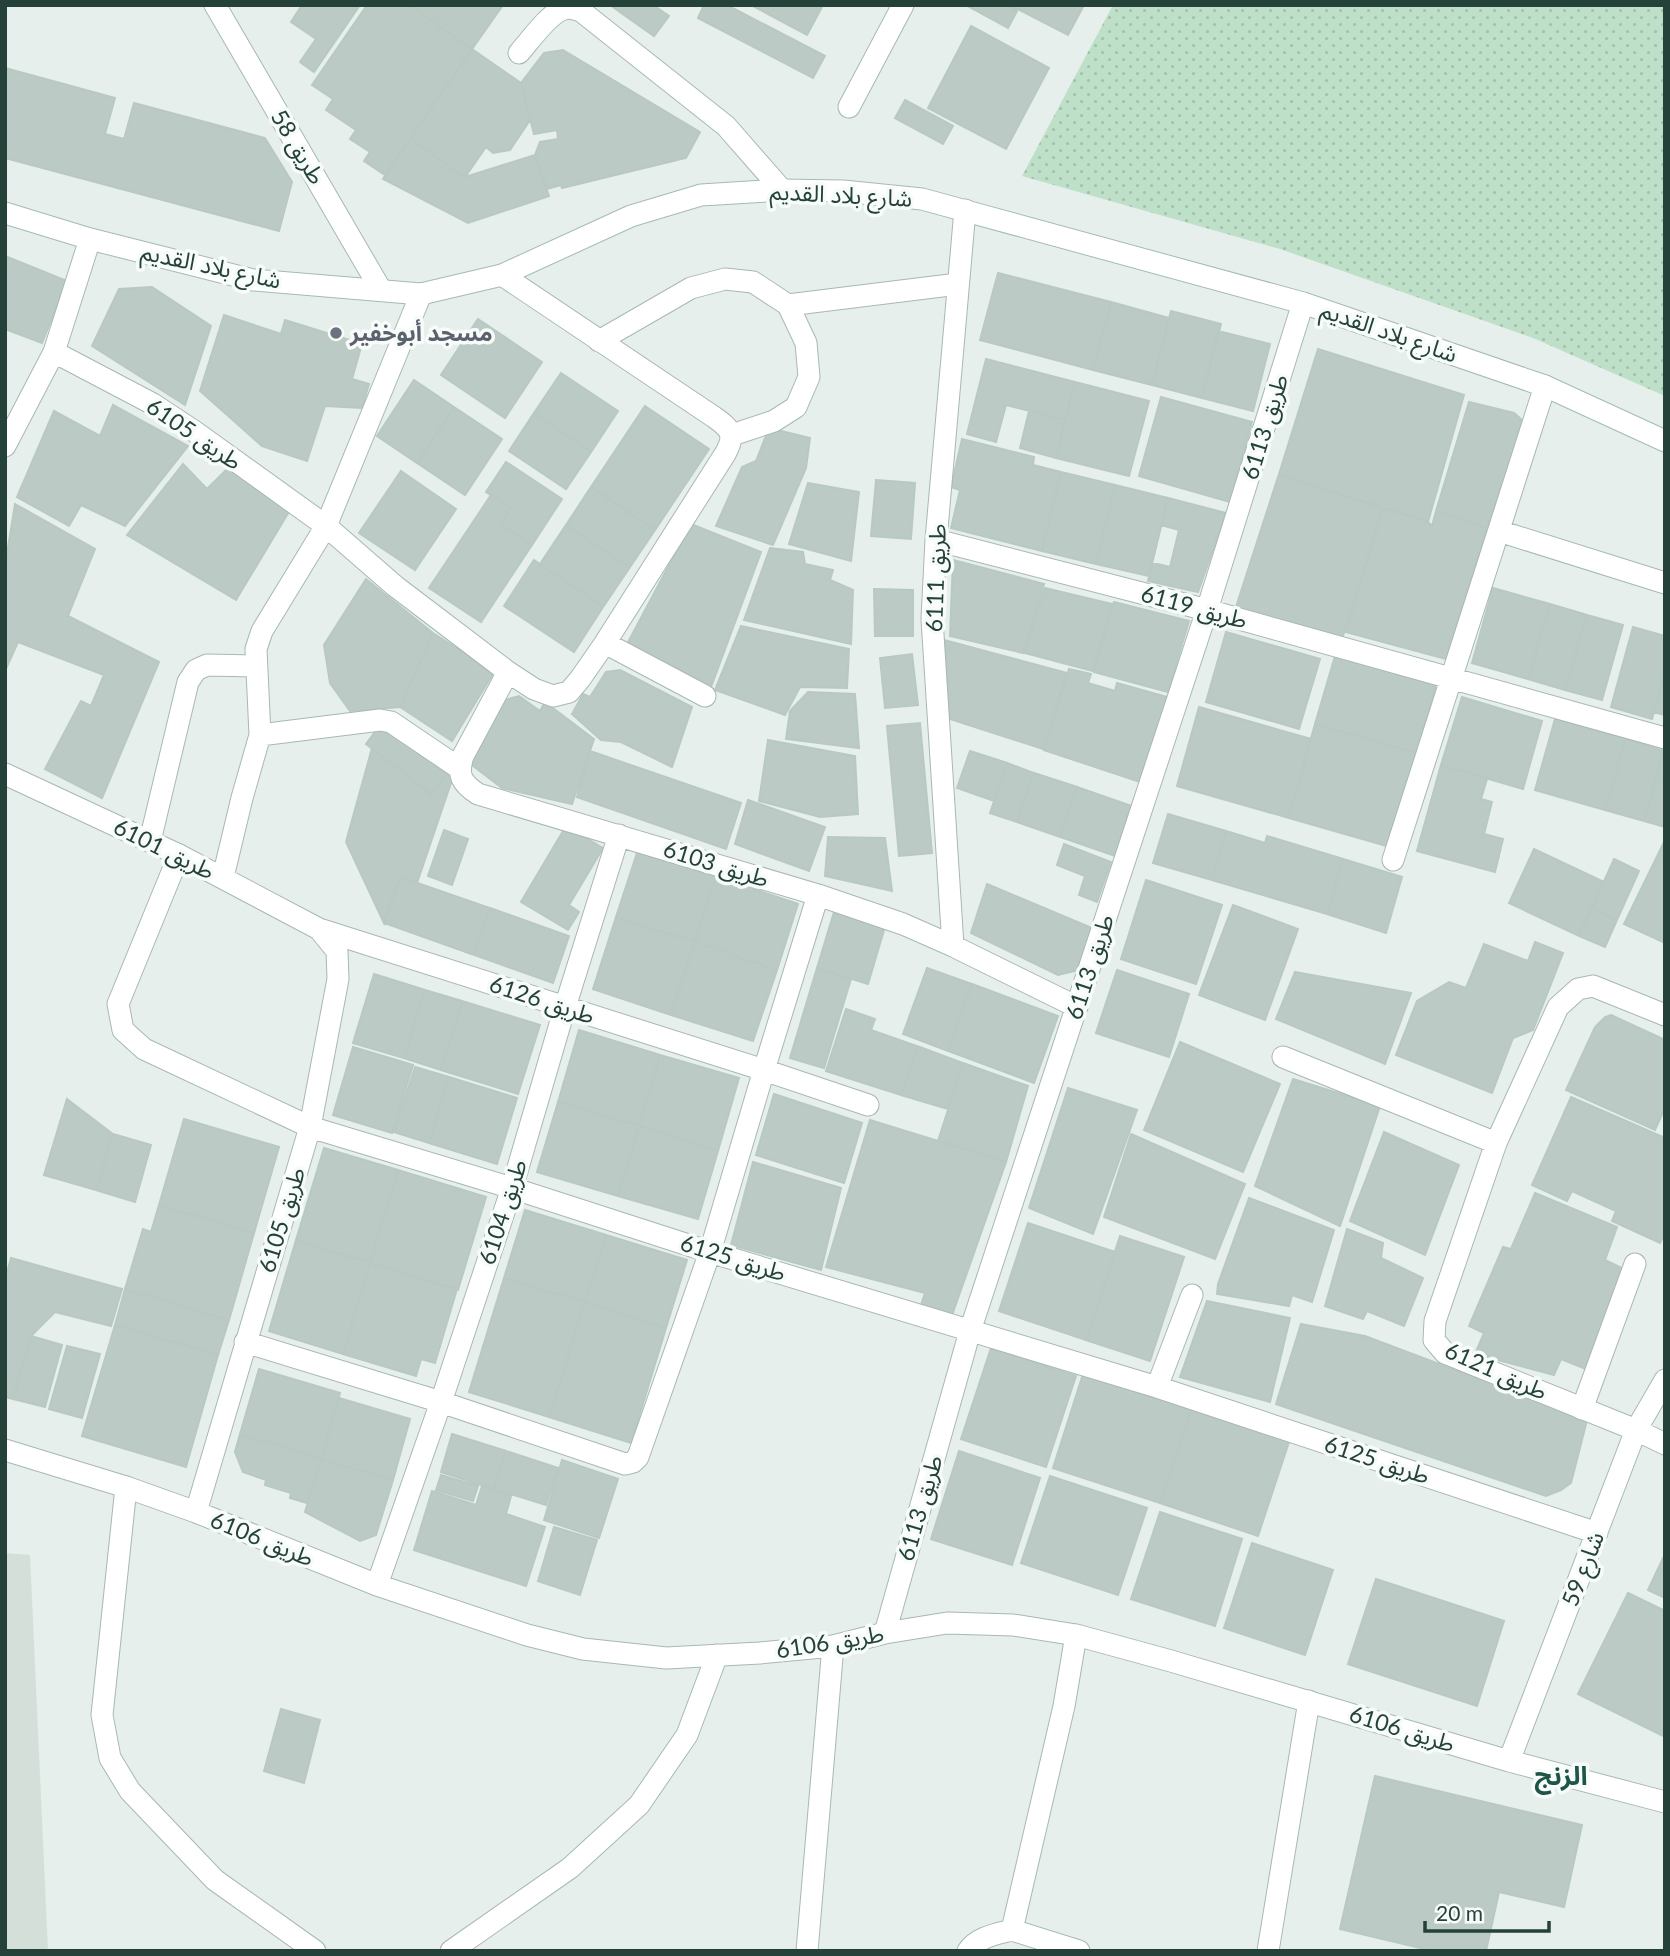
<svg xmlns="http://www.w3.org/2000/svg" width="1670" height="1956" viewBox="0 0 1670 1956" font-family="Lato,'Noto Sans Arabic',sans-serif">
<defs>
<pattern id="grass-dots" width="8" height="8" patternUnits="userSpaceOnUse" patternTransform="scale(1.75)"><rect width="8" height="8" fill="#bfe0c8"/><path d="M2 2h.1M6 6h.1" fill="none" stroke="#a4c1ad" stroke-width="1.8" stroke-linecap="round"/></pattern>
</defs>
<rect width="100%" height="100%" fill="#e6efeb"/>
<path fill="#d4dfda" d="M5,1553L30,1555L48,1951H5Z"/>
<path fill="url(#grass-dots)" d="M1113,5H1665V396L1533,338L1280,249L1022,176Z"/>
<path fill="#bbcac4" stroke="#b8c9c2" stroke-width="2" d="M302,5H360L314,72L300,62L316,39L291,22Z
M367,5H409L472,49L385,175L364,161L370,152L350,139L356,130L326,110L333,99L312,85Z
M409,5H503L472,49Z
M610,5H653L669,16L654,36Z
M704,5H727L825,56L813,78L698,18Z
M751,5H823L807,35Z
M966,5H1007L1017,11L1008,28Z
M1010,5H1084L1068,35Z
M971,26L1049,68L1006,149L928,108Z
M472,49L521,83L530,120L510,150L493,153L486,147L465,177L410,139Z
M563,50L700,132L686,158L562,188L561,185L547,189L535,155L540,142L558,139L557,130L534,134L521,83L544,53Z
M5,68L115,98L105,134L124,139L134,103L265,138L292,182L279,231L5,158Z
M905,100L953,126L943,144L895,118Z
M410,139L465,177L535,155L549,196L468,223L383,179Z
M5,256L67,281L42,343L5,329Z
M998,273L1111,302L1093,370L980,340Z
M152,287L211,326L185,405L92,346L119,289Z
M1111,302L1169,318L1152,385L1093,370Z
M1171,311L1221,324L1202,398L1152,385Z
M224,315L281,334L285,320L362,344L352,379L369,384L362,408L325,406L307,461L262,446L200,391Z
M478,319L542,362L505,418L441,375Z
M1218,331L1270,344L1253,411L1202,398Z
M1318,349L1464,395L1428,522L1279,474Z
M986,359L1075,382L1065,420L1006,405L996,442L967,434Z
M561,373L618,411L591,452L534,413Z
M414,380L454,407L417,463L377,436Z
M1075,382L1149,401L1129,476L1056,458Z
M1161,397L1252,422L1230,502L1139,476Z
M1469,402L1514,413L1522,420L1523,425V431L1487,528L1436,511Z
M113,405L188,446L125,526L81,505L69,526L17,497L54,411L100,436Z
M645,406L709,449L655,530L591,487Z
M454,407L502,439L465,495L417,463Z
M1029,411L1065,420L1056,458L1020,448Z
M534,413L591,452L566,489L509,451Z
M769,428L810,438L806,468L773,545L716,526L742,467L756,461Z
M962,439L1034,457L1033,465L1061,472L1042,551L951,528L960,490L951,487Z
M506,462L562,499L532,545L501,524L511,508L486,492Z
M183,464L207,489L229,467L290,510L236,600L127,535Z
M401,471L456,509L415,570L359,533Z
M1061,472L1115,485L1096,564L1042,551Z
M1279,474L1383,508L1342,639L1235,610Z
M876,480L915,483L911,539L871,536Z
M808,483L859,492L851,561L789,544Z
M1115,485L1168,498L1149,576L1096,564Z
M591,487L655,530L630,567L566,525Z
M491,495L511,508L501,524L532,545L481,622L429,588Z
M1168,498L1226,513L1198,592L1148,581L1153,563L1170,567L1179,530L1161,525Z
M15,504L95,549L68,616L159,662L102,798L45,769L81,701L91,706L104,675L18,642L5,671V566Z
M1383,508L1428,522L1432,526L1436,511L1487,528L1446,659L1346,632Z
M691,524L761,552L711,687L627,644Z
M566,525L630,567L603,607L540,564Z
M770,548L803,552L805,564L833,570L830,580L853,590L851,644L744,620Z
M534,560L603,607L574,652L504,606Z
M953,560L1044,584L1023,653L950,636Z
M366,579L433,633L400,707L350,711L330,683L324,645Z
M1045,588L1112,604L1093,671L1025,653Z
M1493,588L1550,604L1528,679L1472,663Z
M874,589L913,590V636H875Z
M1114,602L1189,621L1168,692L1094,672Z
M1550,604L1587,615L1565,690L1528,679Z
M1587,615L1623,625L1602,700L1565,690Z
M741,626L849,649L847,688L800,687L785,715L715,690Z
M1633,627L1665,636V673L1652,719L1611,707Z
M1226,632L1320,659L1299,729L1206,702Z
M433,633L494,672L452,741L400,707Z
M944,640L1067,673L1043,749L950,719Z
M912,654L918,705L885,708L880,658Z
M1335,656L1436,685L1417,753L1315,724Z
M1069,669L1091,674L1088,683L1115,691L1117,683L1167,697L1143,783L1044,750Z
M620,670L692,707L672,767L621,742L601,740L572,714L583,694L590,697L606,672Z
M1665,673V715L1653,712Z
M808,692L855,694L859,748L786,739L790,711Z
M519,696L540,711L545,702L594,739L572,804L502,788L468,762L505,700Z
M1462,697L1542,721L1523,789L1441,765Z
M1199,707L1311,739L1289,818L1177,786Z
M1555,719L1626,739L1605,810L1535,790Z
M383,721L448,772L431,794L366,744Z
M920,723L932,853L899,856L887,726Z
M1315,724L1417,753L1390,847L1289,818Z
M1626,739L1664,751L1644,821L1605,810Z
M768,740L855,756L858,814L820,817L759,801Z
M372,748L431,794L448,772L453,777L417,883L400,877L384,923L346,842Z
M590,751L741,803L726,849L577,797Z
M970,751L1007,763L994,801L957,788Z
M1664,751H1665V827L1644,821Z
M1007,763L1034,773L1017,822L990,813Z
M1441,765L1487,779L1481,799L1492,802L1484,834L1503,839L1495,872L1417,851Z
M1034,773L1077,787L1060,837L1017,822Z
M1077,787L1132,806L1115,856L1060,837Z
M748,800L825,827L809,871L735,844Z
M1168,814L1226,831L1212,880L1153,863Z
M566,826L603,848L569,905L579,912L568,930L521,902Z
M444,830L468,839L452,885L428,876Z
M1226,831L1265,843L1267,836L1343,859L1327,914L1212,880Z
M828,837L885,838L892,891L825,876Z
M1665,840V943L1624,924Z
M1064,844L1111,862L1097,902L1079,895L1085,876L1057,865Z
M1534,849L1604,882L1579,936L1509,903Z
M638,850L716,876L695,942L616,917Z
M1343,859L1402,877L1386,933L1327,914Z
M1614,859L1639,871L1617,920L1592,908Z
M716,876L798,904L777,970L695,942Z
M400,877L490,908L474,955L384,923Z
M1146,880L1222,905L1196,984L1121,959Z
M987,884L1092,928L1079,970L1058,975L971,933Z
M1233,905L1298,929L1265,1020L1199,995Z
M490,908L569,936L553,983L474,955Z
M1592,908L1617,920L1605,947L1579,936Z
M834,912L885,927L868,984L817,968Z
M616,917L695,942L671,1015L593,989Z
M695,942L777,970L753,1041L671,1015Z
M1535,942L1563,953L1533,1030L1513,1038L1492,1093L1396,1055L1417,1001L1449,982L1466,988L1484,944L1528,961Z
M817,968L851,979L824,1068L790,1058Z
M927,968L972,984L948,1051L903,1034Z
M1117,970L1189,994L1169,1057L1096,1033Z
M1295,972L1411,993L1385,1064L1276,1019Z
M374,974L425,990L404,1058L353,1043Z
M972,984L1058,1016L1034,1083L948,1051Z
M425,990L462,1001L441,1070L404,1058Z
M462,1001L540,1025L518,1094L441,1070Z
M846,1009L875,1019L871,1030L917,1046L901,1095L826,1071Z
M1611,1015L1665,1040V1108L1655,1130L1566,1090L1595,1027L1605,1017Z
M579,1030L660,1055L639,1126L558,1102Z
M1180,1042L1280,1084L1243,1172L1144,1130Z
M917,1046L963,1063L948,1109L901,1095Z
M353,1047L413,1065L392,1133L333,1115Z
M660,1055L739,1078L718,1151L639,1126Z
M963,1063L1028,1086L1006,1162L938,1141Z
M415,1067L449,1077L429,1143L394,1132Z
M449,1077L517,1098L497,1164L429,1143Z
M1293,1079L1380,1106L1340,1226L1255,1186Z
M1068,1088L1137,1110L1093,1234L1029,1208Z
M774,1094L862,1123L844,1183L756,1155Z
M1571,1097L1665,1138V1232L1660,1243L1612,1221L1616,1211L1572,1191L1567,1201L1532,1185Z
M67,1099L113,1134L96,1190L44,1175Z
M558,1102L639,1126L618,1196L537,1172Z
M184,1119L279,1147L254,1233L159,1205Z
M870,1120L1006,1162L950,1321L919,1311L925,1293L826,1267Z
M639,1126L718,1151L698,1219L618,1196Z
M1384,1132L1459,1165L1425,1255L1350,1221Z
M113,1134L151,1145L135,1202L96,1190Z
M1131,1134L1245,1184L1215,1259L1104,1217Z
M324,1148L398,1170L370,1263L296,1240Z
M753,1162L841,1188L821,1270L731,1245Z
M398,1170L486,1197L458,1290L370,1263Z
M1535,1193L1617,1227L1605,1260L1628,1271L1588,1370L1561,1359L1554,1375L1475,1354L1484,1333L1469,1326L1503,1247L1511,1249Z
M1249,1198L1334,1230L1312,1302L1292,1295L1289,1306L1217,1294L1218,1284Z
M159,1205L254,1233L229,1320L125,1289L143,1229L151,1232Z
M525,1210L606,1235L585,1302L504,1278Z
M1028,1223L1115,1252L1086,1340L999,1311Z
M1347,1229L1383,1243L1381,1258L1423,1278L1404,1326L1367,1311L1363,1319L1325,1306Z
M606,1235L687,1260L666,1328L585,1302Z
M1120,1236L1184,1257L1150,1361L1086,1340Z
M296,1240L370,1263L343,1354L269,1331Z
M11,1258L122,1289L111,1326L55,1312L31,1336L13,1399L5,1397V1280Z
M370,1263L457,1289L435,1363L421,1359L416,1376L343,1354Z
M504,1278L585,1302L549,1417L469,1392Z
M125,1289L229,1320L218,1355L115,1325Z
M1207,1301L1290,1318L1270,1402L1180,1377Z
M585,1302L666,1328L631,1443L549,1417Z
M1301,1324L1365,1336L1587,1420L1571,1483L1561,1490L1546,1496L1276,1404Z
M115,1325L218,1355L186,1467L82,1436Z
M31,1336L62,1345L45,1407L13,1399Z
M67,1346L100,1354L82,1418L49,1409Z
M991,1348L1076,1376L1046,1467L961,1439Z
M259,1369L340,1393L321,1459L240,1434Z
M1083,1374L1191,1410L1160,1503L1053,1468Z
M339,1398L410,1419L393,1480L321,1459Z
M1191,1410L1289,1442L1258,1536L1160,1503Z
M240,1434L321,1459L307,1503L290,1498L291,1493L265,1485L266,1480L243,1472L235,1452Z
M452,1434L506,1451L494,1489L441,1472Z
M506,1451L558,1468L546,1505L494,1489Z
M959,1451L1040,1478L1012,1565L931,1539Z
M321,1459L393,1480L376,1535L360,1541L305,1512Z
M562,1460L618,1479L599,1538L544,1520Z
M441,1475L478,1486L473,1501L436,1490Z
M1050,1476L1147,1508L1118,1595L1021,1563Z
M482,1486L511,1496L506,1514L545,1527L526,1586L414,1550L432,1491L476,1505Z
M1160,1512L1242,1539L1215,1626L1131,1599Z
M554,1527L597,1540L580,1595L538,1581Z
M1252,1543L1333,1570L1305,1655L1224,1628Z
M1665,1554V1598L1648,1590Z
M1376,1579L1504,1621L1477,1706L1348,1664Z
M1628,1593L1665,1611V1737L1578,1694Z
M281,1709L320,1720L304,1783L264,1771Z
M1375,1776L1582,1825L1564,1907L1499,1892L1486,1951H1433L1340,1929Z"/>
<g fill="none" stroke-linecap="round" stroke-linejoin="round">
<defs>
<path id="lane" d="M519,53C529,42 549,13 564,9C570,7 575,9 581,11L726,126L782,190
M788,305L958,284
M599,341L691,288L725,279L753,282L788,305L806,343L809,377L796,407L774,421L732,435
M150,841L188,682L196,670L207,665L256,666
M179,855L118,1004L123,1030L144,1049L310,1127
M1582,1409L1635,1264
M126,1487L102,1715L110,1758L130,1791L215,1880L315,1951
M1076,1635L1064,1706L1012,1930L1079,1951
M451,1951L570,1868L639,1805L687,1735L717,1655
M968,1951C977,1937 997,1934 1012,1930
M1268,1951L1309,1701"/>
<path id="street" d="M215,5L381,290
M849,107L903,5
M54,352L153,404L194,431L326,526L395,586L508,672L534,689L553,696L569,692L580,679L605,643L725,454C736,435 731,429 714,417L502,275
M5,446L54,352L90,239
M1499,531L1665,583
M936,540L1207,610L1665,738
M605,643L705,696
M508,672L463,756C457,775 461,783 478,794L818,895L903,924L953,946L1077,1007
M260,735L380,720L391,722L459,768
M5,774L179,855L319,929L764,1070L868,1105
M1393,860L1545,386
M223,877L242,798L260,735L256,649L262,631L326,526L421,294
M953,946L932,619L936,540L965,210
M1665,1015L1593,986L1578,989L1558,1007L1496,1143L1435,1321L1434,1340L1445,1353L1636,1430L1665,1444
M1283,1057L1496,1143
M310,1127L512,1188L710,1252L1157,1387L1597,1533
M245,1342L441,1402L625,1464L633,1462L638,1457L710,1252L764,1070L818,895
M1157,1387L1192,1295
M5,1450L126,1487L196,1512L377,1585L527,1635L583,1649L666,1658L760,1653L833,1646L885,1633L947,1623L1013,1625L1076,1635L1171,1661L1509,1761L1665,1802
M196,1512L310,1127L338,979L337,951L319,929
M377,1585L441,1402L512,1188L565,1007L619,835
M885,1633L970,1331L1207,610L1303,303
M1509,1761L1636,1430L1665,1380
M807,1951L833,1646"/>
<path id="secondary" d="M5,213L90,239L253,280L421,294L502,275L631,216L701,195L782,190L843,191L922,199L1303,303L1545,386L1665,441"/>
</defs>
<use href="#lane" stroke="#a8b8b2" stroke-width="23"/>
<use href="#street" stroke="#a8b8b2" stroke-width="23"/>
<use href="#secondary" stroke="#a4bbb3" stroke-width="23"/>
<use href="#lane" stroke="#fff" stroke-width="21"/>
<use href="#street" stroke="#fff" stroke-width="21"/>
<use href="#secondary" stroke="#fff" stroke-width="21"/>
</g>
<circle fill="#6b7280" stroke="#f7fbf9" stroke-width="2.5" cx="336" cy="333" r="7"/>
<g text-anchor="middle" stroke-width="7" stroke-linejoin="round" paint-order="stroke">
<g font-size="23" fill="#24423a" stroke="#f7fbf9">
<text transform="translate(298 147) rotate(59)" y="8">طريق 58</text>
<text transform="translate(841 195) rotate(3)" y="8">شارع بلاد القديم</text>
<text transform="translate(211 266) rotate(12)" y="8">شارع بلاد القديم</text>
<text transform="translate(1389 332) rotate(19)" y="8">شارع بلاد القديم</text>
<text transform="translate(1265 427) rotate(-73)" y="8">طريق 6113</text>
<text transform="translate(194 434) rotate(34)" y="8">طريق 6105</text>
<text transform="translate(936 578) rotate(-88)" y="8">طريق 6111</text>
<text transform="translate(1194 607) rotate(15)" y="8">طريق 6119</text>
<text transform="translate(164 849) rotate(26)" y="8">طريق 6101</text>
<text transform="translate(716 864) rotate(17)" y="8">طريق 6103</text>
<text transform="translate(1090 967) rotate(-72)" y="8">طريق 6113</text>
<text transform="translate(542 1000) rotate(18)" y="8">طريق 6126</text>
<text transform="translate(503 1212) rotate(-72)" y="8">طريق 6104</text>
<text transform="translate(282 1220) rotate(-73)" y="8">طريق 6105</text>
<text transform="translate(733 1258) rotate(17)" y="8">طريق 6125</text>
<text transform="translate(1496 1371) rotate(24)" y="8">طريق 6121</text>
<text transform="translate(1377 1460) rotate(18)" y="8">طريق 6125</text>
<text transform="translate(920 1508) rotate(-74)" y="8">طريق 6113</text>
<text transform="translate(262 1539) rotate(22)" y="8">طريق 6106</text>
<text transform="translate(1583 1569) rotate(-69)" y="8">شارع 59</text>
<text transform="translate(830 1642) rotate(-9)" y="8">طريق 6106</text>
<text transform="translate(1402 1729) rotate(17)" y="8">طريق 6106</text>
</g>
<g font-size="23" font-weight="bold" fill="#5b616d" stroke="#f7fbf9" text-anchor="start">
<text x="350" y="341">مسجد أبوخفير</text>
</g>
<g font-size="26" font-weight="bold" fill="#1f5548" stroke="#f7fbf9">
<text x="1561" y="1785">الزنج</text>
</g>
</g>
<rect width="1670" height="1956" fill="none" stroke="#24423a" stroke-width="14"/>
<path d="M1425 1921v10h124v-10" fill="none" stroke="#24423a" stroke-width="3.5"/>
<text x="1436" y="1921" font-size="21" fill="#24423a" stroke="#f7fbf9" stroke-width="5" paint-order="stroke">20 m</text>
</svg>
